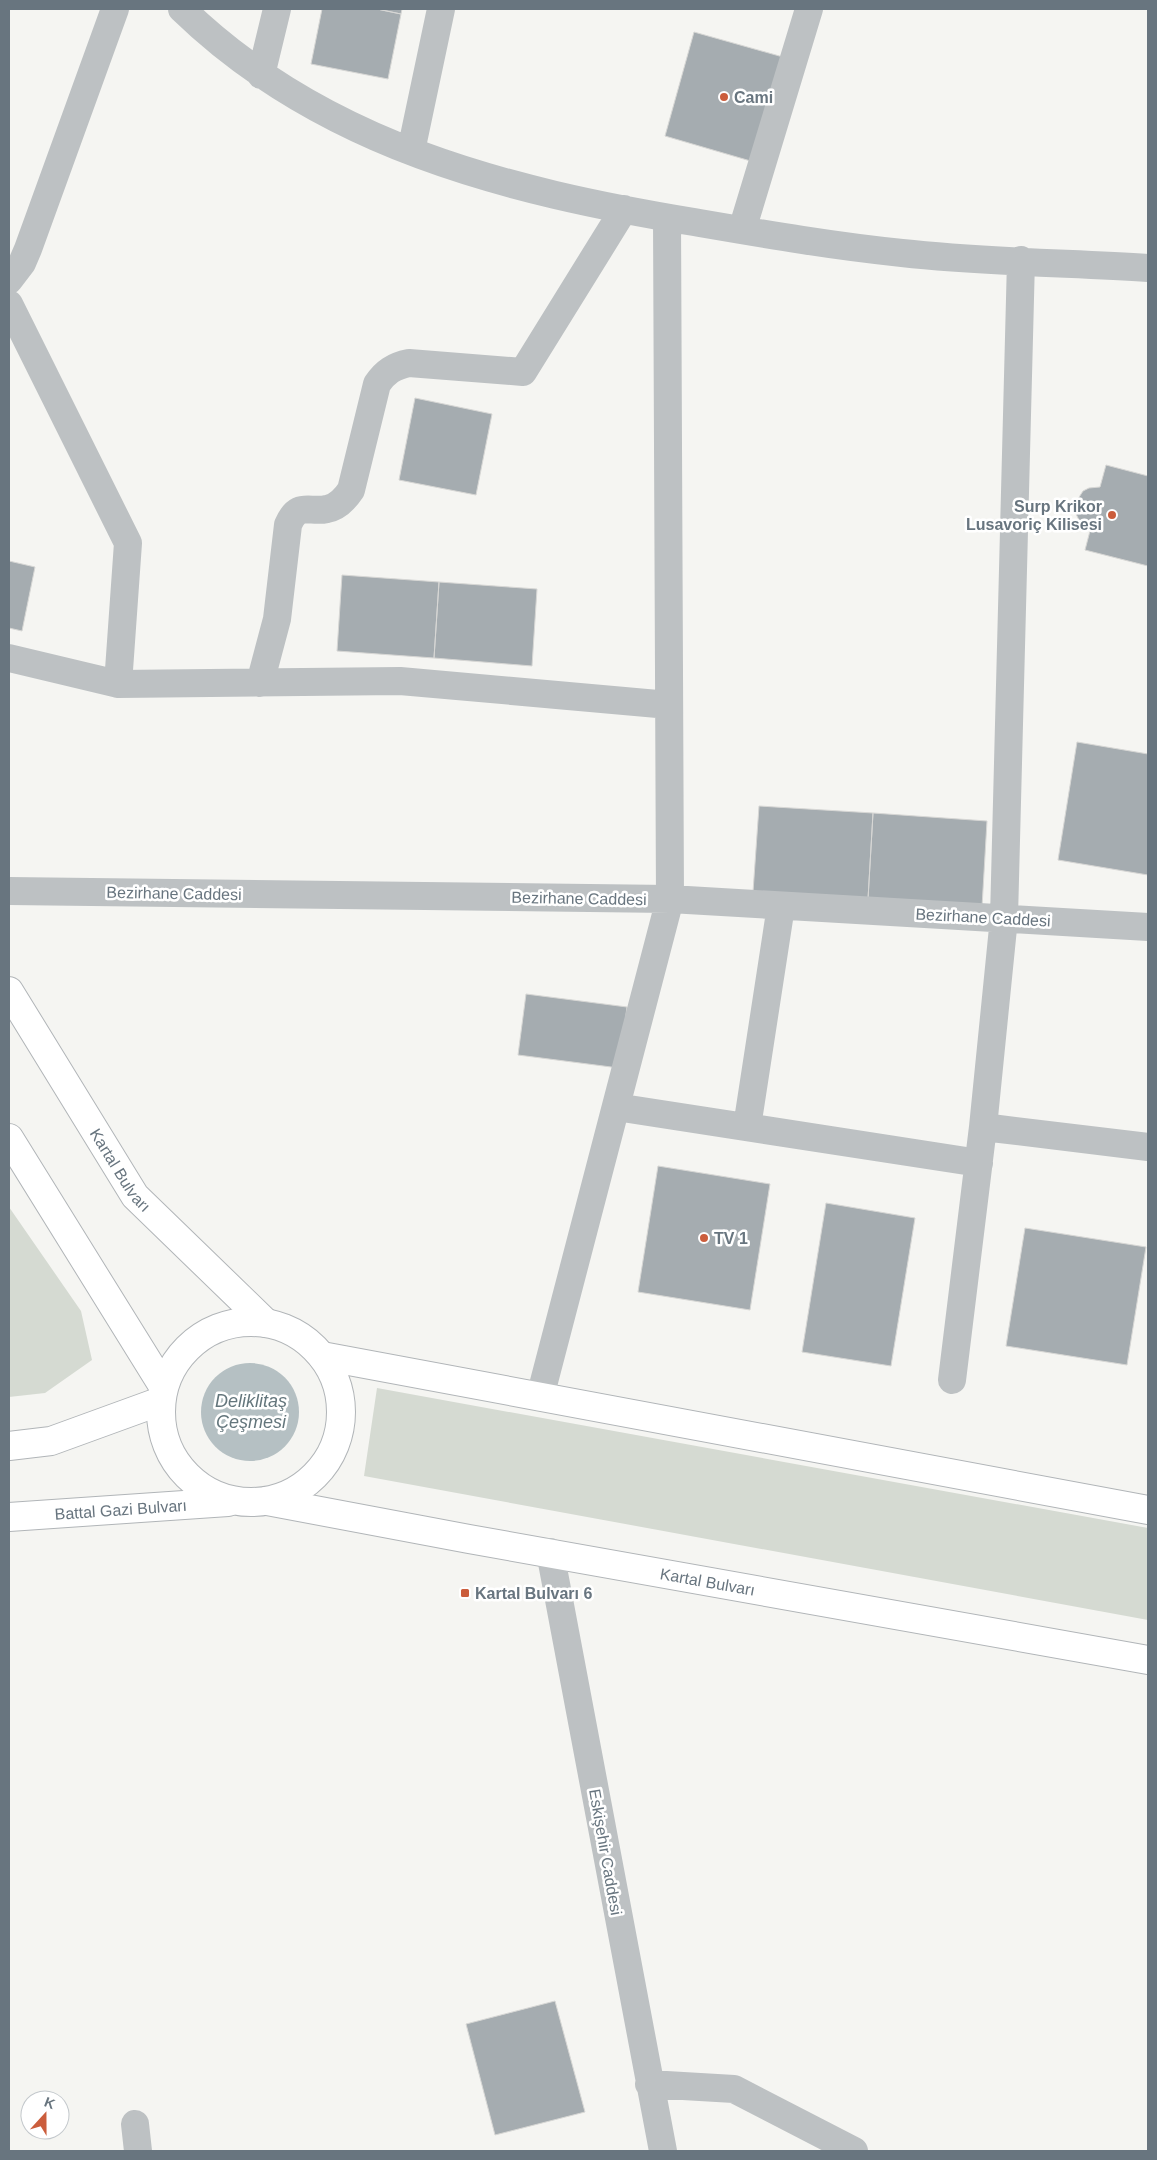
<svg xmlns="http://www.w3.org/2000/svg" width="1157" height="2160" viewBox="0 0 1157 2160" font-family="Arial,sans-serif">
<rect width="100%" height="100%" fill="#f5f5f2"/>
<path fill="#d5dad2" d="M9,1207L81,1311L92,1360L45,1393L9,1397Z
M377,1388L1148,1528V1620L364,1476Z"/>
<path fill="#b5c0c3" d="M201 1412a49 49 0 1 1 98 0a49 49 0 1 1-98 0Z"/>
<path fill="#a5acb0" stroke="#d7d7d5" d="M322,9H377L401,14L388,79L311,64Z
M377,9H402L401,14Z
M694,32L783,57L754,162L665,136Z
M415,398L492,414L476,495L399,480Z
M1106,465L1148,476V566L1085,550L1091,527L1079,520L1076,514V502L1083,491L1089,488L1100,487Z
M9,561L35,567L22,631L9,628Z
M342,575L439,582L434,658L337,651Z
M439,582L537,589L532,666L434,658Z
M1077,742L1148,754V875L1058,860Z
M759,806L873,813L868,899L753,892Z
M873,813L987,821L982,907L868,899Z
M526,994L627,1007L619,1068L518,1055Z
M658,1166L770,1184L750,1310L638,1292Z
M826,1203L915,1218L891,1366L802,1352Z
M1025,1228L1146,1247L1127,1365L1006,1346Z
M555,2001L585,2112L495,2135L466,2024Z"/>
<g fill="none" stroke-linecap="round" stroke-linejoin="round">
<defs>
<g id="major">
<path id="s1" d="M9,991L135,1196L266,1323"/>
<path d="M9,1138L163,1386"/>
<circle cx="251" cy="1412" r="90"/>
<path d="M322,1356L1148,1510"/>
<path d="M9,1446L51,1441L161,1401"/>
<path id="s2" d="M267,1501L469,1539L1148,1660"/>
<path id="s3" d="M9,1517L228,1502"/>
</g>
</defs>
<use href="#major" stroke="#b1b5b8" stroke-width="30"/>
<path stroke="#bdc1c3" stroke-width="28" d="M182,9C322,145 507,191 694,222C764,234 833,246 902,253C984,262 1067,263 1148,268
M261,75L277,9
M411,151L441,9
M742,230L809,9
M9,280L22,263L28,249L115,9
M9,304L128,543L118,684
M9,658L118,684L400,681L669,705
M260,683L277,619L288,525C298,501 309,513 327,509C338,507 345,499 351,490L377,384C385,372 394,366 409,363L523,372L624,209
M9,891L670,899L1148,927
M616,1107L979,1163
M747,1127L781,906
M983,1127L1148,1147
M952,1380L983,1127L1004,918L1021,260
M540,1397L670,899L667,218
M550,1552L663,2151
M649,2084L734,2089L854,2151
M135,2124L138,2151"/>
<use href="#major" stroke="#fff" stroke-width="28"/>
</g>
<g fill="#cb5d3c" stroke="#fff" stroke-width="2">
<circle cx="724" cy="97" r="5"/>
<circle cx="1112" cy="515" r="5"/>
<circle cx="704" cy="1238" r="5"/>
<rect x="460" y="1588" width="10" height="10" rx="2.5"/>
</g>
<g text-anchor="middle" stroke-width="5" stroke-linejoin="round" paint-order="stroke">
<g font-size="16" font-weight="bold" fill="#68757f" stroke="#fff" text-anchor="start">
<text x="734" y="103">Cami</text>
<text x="1102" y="512" text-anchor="end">Surp Krikor<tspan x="1102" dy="18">Lusavoriç Kilisesi</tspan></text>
<text x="714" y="1244">TV 1</text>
<text x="475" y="1599">Kartal Bulvarı 6</text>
</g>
<g font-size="16" fill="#68757f" stroke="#fff">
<text transform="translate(174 893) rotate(1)" y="6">Bezirhane Caddesi</text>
<text transform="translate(579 898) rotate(1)" y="6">Bezirhane Caddesi</text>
<text transform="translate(983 917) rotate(3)" y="6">Bezirhane Caddesi</text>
<text dy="6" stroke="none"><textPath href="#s1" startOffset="211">Kartal Bulvarı</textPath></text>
<text dy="6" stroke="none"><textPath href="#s3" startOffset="112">Battal Gazi Bulvarı</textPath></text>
<text dy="6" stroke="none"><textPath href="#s2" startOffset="448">Kartal Bulvarı</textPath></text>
<text transform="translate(606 1852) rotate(80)" y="6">Eskişehir Caddesi</text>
</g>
<g font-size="18" font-style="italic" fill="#64767c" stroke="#fff">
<text x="251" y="1407">Deliklitaş<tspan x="251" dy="21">Çeşmesi</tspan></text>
</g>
</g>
<rect width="1157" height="2160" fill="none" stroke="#68757f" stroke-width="20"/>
<g transform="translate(45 2115) rotate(21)"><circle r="24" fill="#ffffff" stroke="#c3c8cc"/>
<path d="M0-4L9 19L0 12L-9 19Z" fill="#cb5d3c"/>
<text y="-8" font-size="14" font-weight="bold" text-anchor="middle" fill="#68757f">K</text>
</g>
</svg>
